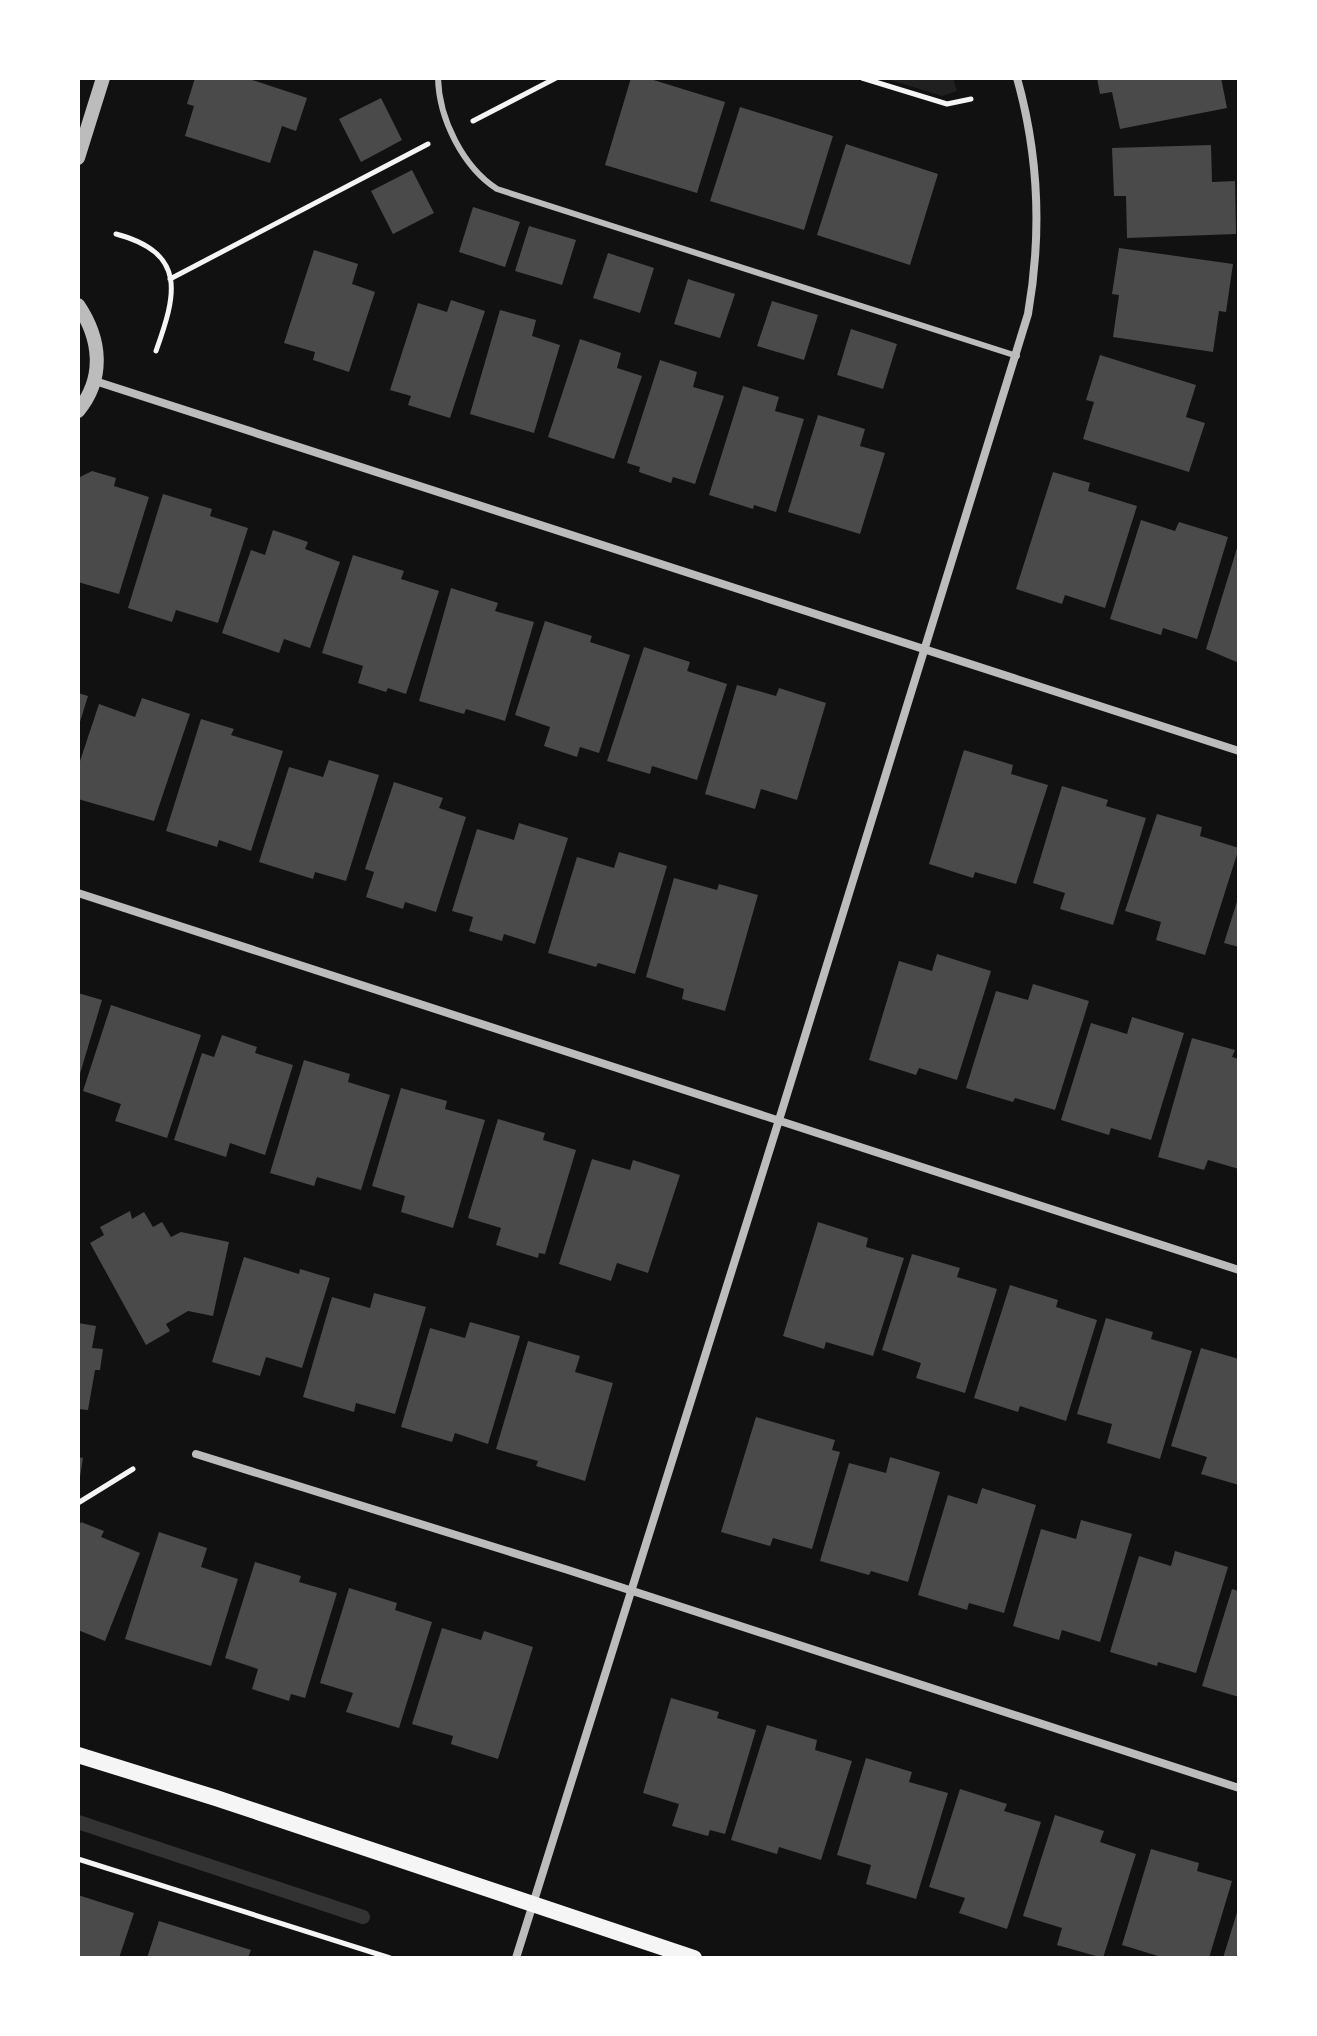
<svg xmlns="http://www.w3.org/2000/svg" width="1317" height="2036" viewBox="0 0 1317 2036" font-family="'Titillium Web',sans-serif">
<rect width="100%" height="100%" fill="#111"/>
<path fill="#202020" d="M884,78H953L957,91L942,96Z"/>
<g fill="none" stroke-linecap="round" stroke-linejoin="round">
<path stroke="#333" stroke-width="14" d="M78,1822L363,1917"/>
</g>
<path fill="#4a4a4a" d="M195,78H246L307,98L296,131L282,126L270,163L185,136L194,106L187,104Z
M631,78H647L725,102L697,193L605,165Z
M1097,78H1221L1227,108L1120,129L1112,92L1100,94Z
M381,98L402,140L361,162L339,119Z
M740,107L833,136L804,230L710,201Z
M846,144L938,174L910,265L817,235Z
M1211,145L1212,182L1235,181L1236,234L1127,238L1126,196H1114L1112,148Z
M412,170L434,213L393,234L371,191Z
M473,207L520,222L505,267L459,252Z
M529,226L576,240L562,285L515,271Z
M1119,248L1233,264L1226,312L1219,311L1213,352L1113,337L1119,295L1112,294Z
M314,250L358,264L352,284L375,292L349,372L313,360L315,352L284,343Z
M608,253L654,268L640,313L593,298Z
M688,279L735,294L720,338L674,324Z
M451,300L485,311L450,418L408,405L411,396L390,390L418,303L447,312Z
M772,301L818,315L804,360L757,346Z
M500,310L536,320L532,336L560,345L534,433L470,414Z
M851,329L897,344L883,389L837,375Z
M580,339L621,353L617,368L642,376L614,459L548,437Z
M1100,355L1196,385L1186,417L1205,423L1189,472L1083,439L1094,402L1086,400Z
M660,360L697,372L693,387L724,396L695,484L673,477L671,483L639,472L640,467L627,463Z
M743,386L779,397L775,411L804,419L776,512L754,505L753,509L709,495Z
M818,415L865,429L860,446L885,453L860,534L788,512Z
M92,471L116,478L114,486L149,497L119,594L78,582V478Z
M1053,472L1090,483L1088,491L1137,506L1105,608L1065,595L1062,604L1016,589Z
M163,494L212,509L210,516L248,528L218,623L176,610L172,622L128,608Z
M1141,520L1175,531L1179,522L1228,537L1197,639L1163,628L1161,635L1110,619Z
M273,530L308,542L305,549L340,562L310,648L284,639L279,653L222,633L251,550L265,555Z
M1238,545H1239V663L1206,649Z
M353,555L404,571L401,579L439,591L406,694L388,688L386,692L358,683L363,666L322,653Z
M451,588L498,603L495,611L534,622L505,721L466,709L464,714L419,701Z
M545,621L592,636L590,642L630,655L599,753L580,747L577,757L544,746L550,727L515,715Z
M644,647L690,662L687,671L727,684L697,780L652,766L650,774L607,761Z
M737,685L776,696L779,688L826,703L797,800L761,789L755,809L705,794Z
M78,693L88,696L79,725H78Z
M142,698L190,714L154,821L78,799V767L99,704L135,717Z
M201,719L234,729L231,735L283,751L251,851L219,840L217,847L166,831Z
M964,750L1013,765L1011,774L1048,785L1016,884L975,872L973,878L929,864Z
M329,760L379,775L346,881L315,872L313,879L259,862L289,767L323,777Z
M394,782L443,798L439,808L466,817L436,912L405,902L403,909L366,897L374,872L365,869Z
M1062,786L1108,800L1106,806L1146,818L1113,925L1060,909L1065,893L1033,883Z
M1157,814L1202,827L1200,836L1239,848L1205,955L1156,940L1161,922L1125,911Z
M519,823L568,838L535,944L504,934L502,941L469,931L473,917L452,911L477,829L514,840Z
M619,852L667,866L635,974L598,963L596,967L548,953L577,857L614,868Z
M674,878L717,890L719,884L758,895L725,1011L682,999L684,989L646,977Z
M1239,895V947L1224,943Z
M937,954L991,971L957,1080L919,1068L916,1075L869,1060L899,961L932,971Z
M1033,984L1089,1001L1055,1110L1015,1098L1013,1102L966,1088L996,991L1028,1000Z
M78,993L102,1000L79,1077H78Z
M111,1005L201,1035L167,1138L115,1121L121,1104L83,1091Z
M1132,1017L1184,1033L1151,1140L1111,1128L1109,1135L1061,1120L1091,1023L1127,1034Z
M222,1035L257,1047L255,1053L293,1065L265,1155L230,1143L226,1157L174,1140L202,1053L214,1057Z
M1192,1038L1235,1050L1232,1057L1239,1059V1169L1208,1160L1204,1170L1158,1157Z
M304,1060L350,1074L348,1082L390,1095L361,1190L317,1177L314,1186L270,1173Z
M401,1088L447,1101L445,1109L485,1120L453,1228L401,1212L405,1196L372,1186Z
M498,1119L545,1133L543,1140L576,1150L545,1254L539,1253L538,1258L496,1245L501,1228L468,1218Z
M592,1159L630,1170L633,1160L680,1175L648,1273L617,1263L611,1281L559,1264Z
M130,1211L132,1219L144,1212L153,1227L162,1222L171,1237L181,1232L229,1242L213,1316L188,1311L166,1324L170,1331L146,1345L90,1243L104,1235L100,1227Z
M818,1222L868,1238L866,1247L904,1258L873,1356L826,1342L824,1349L783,1336Z
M912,1254L960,1268L957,1277L997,1289L965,1393L916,1378L921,1363L882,1350Z
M244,1257L299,1274L300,1269L330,1278L302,1368L266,1357L260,1376L212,1362Z
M1010,1285L1058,1300L1056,1307L1097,1320L1066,1421L1020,1406L1018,1412L974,1398Z
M374,1293L426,1307L395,1414L356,1403L354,1412L303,1397L332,1297L370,1308Z
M1106,1318L1153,1332L1151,1339L1192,1351L1160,1459L1107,1443L1112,1424L1077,1414Z
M470,1322L520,1336L488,1444L455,1433L452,1442L401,1427L430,1328L465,1338Z
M78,1323L96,1326L92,1348L103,1349L100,1370H95L88,1410L78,1409Z
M528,1341L580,1356L575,1372L613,1383L585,1481L536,1466L538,1461L496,1449Z
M1201,1348L1239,1359V1485L1201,1474L1207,1457L1171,1446Z
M756,1417L835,1440L832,1450L840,1452L812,1549L773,1538L770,1546L721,1532Z
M78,1457L83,1458L80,1477H78Z
M890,1457L940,1472L908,1582L871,1571L869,1575L820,1561L849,1463L886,1473Z
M982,1488L1036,1505L1004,1613L969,1603L967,1610L918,1595L948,1495L977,1504Z
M1081,1520L1132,1534L1100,1642L1062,1630L1059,1640L1013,1626L1041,1529L1076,1539Z
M81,1522L104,1531L101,1537L140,1553L105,1641L78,1630V1528Z
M159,1532L207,1548L201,1567L238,1579L211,1666L125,1639Z
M1175,1551L1228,1567L1196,1673L1158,1662L1157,1666L1110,1652L1139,1556L1171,1566Z
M255,1562L301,1576L299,1582L337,1593L305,1698L291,1694L289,1701L252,1689L258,1669L225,1658Z
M349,1588L397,1603L395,1610L432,1622L399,1728L346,1712L353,1693L320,1683Z
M1232,1589L1239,1591V1697L1202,1686Z
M442,1628L481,1640L484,1631L533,1647L498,1759L451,1744L453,1736L412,1724Z
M671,1698L719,1712L717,1718L756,1730L725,1834L710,1830L708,1836L672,1826L679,1804L643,1793Z
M767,1725L817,1740L815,1750L852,1761L821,1860L779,1847L777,1854L731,1840Z
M866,1758L912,1772L909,1782L948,1793L916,1899L866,1884L871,1865L837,1855Z
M960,1789L1007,1804L1004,1811L1041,1822L1007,1929L959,1913L965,1898L929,1887Z
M1055,1815L1104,1831L1100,1842L1136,1854L1103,1958L1057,1945L1062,1928L1023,1916Z
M1151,1849L1199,1863L1197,1871L1232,1881L1209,1958H1157L1158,1956L1122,1945Z
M78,1895L134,1913L119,1958H78Z
M1238,1909L1239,1958H1223Z
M159,1921L251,1950L248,1958H147Z"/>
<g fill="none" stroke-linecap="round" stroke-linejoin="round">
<path stroke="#f5f5f5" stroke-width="5" d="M862,78L947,104L971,99
M473,121L556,78
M116,234C188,253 176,295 156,351
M170,279L428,144
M78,1503L133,1469
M78,1859L390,1958"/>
<path stroke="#bcbcbc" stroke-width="6" d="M438,78C439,119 463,167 497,189L1017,356"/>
<path stroke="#bcbcbc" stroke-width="8" d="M95,381L1239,751
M78,893L1239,1270
M196,1454L568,1570L1239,1788
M516,1958L779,1120L1028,314C1042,234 1039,156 1017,78"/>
<path stroke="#bcbcbc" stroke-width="14" d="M78,158L103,78
M78,305C101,339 105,378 78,411"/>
<path stroke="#f5f5f5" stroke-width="16" d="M78,1755L216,1798L694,1958"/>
</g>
<rect width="1317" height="2036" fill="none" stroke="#ffffff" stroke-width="160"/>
</svg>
